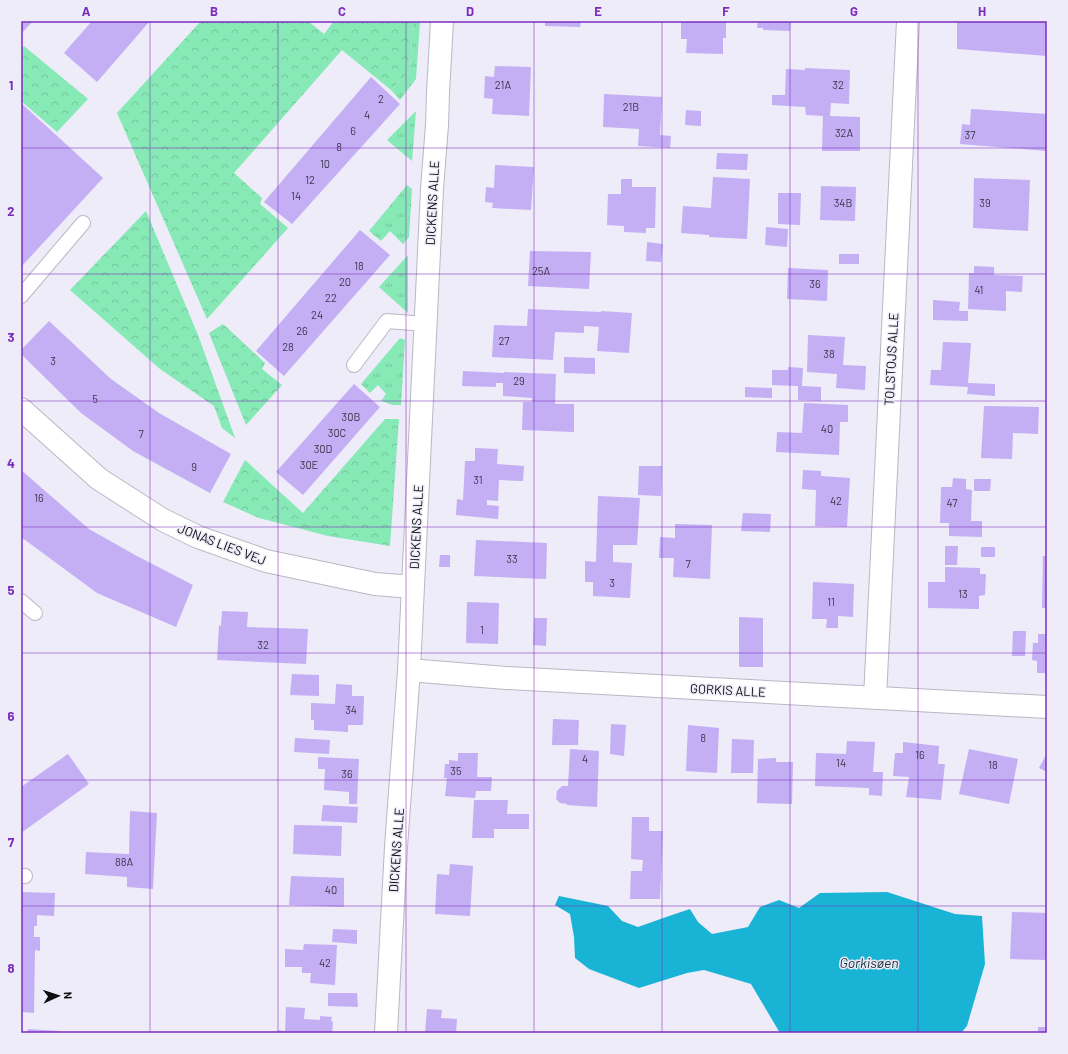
<svg xmlns="http://www.w3.org/2000/svg" width="1068" height="1054" viewBox="0 0 1068 1054" font-family="Barlow,sans-serif">
<defs>
<pattern id="grass-tufts" width="24" height="20" patternUnits="userSpaceOnUse"><rect width="24" height="20" fill="#86e9b6"/><path d="M3 7l-1-3M5 7V3M7 7l1-3M15 17l-1-3M17 17v-4M19 17l1-3" fill="none" stroke="#72c79b"/></pattern>
<pattern id="park-crowns" width="20" height="18" patternUnits="userSpaceOnUse"><rect width="20" height="18" fill="#86e9b6"/><path d="M2 6a3 3 0 1 1 6 0M12 15a3 3 0 1 1 6 0" fill="none" stroke="#72c79b"/></pattern>
</defs>
<rect width="100%" height="100%" fill="#edecf8"/>
<path fill="url(#grass-tufts)" d="M413,21H420L416,79L400,100L391,90L410,71Z
M416,111L412,161L387,140Z
M407,185L412,189L409,237L403,244L390,231L381,241L369,231Z
M408,255V313L379,287Z
M400,338L405,340L401,405H393L381,401L386,394L378,385L370,393L361,384Z"/>
<path fill="url(#park-crowns)" d="M201,21H308L324,34L334,21H413L410,71L391,90L342,50L234,173L262,198L260,204L288,228L207,319L117,113Z
M24,46L88,99L57,132L21,101V49Z
M146,211L198,335L235,438L222,428L214,406L160,369L70,290Z
M223,324L265,363L262,369L282,385L246,425L209,333Z
M385,419H399L390,546L328,536L259,518L223,502L245,460L303,513Z"/>
<path fill="#19b4d5" d="M887,892L955,914L982,916L985,964L967,1026L961,1033H780L751,984L704,970L687,973L639,988L589,969L575,958L574,937L570,914L555,905L559,896L608,906L622,921L638,927L669,916L690,909L698,922L712,934L748,927L760,907L779,900L799,908L820,893Z"/>
<path fill="#c4aff5" d="M21,21H33L21,34Z
M92,21H150L97,82L64,53Z
M545,21H581L580,27L545,26Z
M681,21H726V38H723V54L686,53L687,39H681Z
M758,21H791L790,31L763,30V28H757Z
M957,21H1047V56L957,49Z
M495,66L531,67L529,116L492,114L493,99L484,98L485,76L494,77Z
M805,68L850,70L849,104L831,103L830,116L860,117V151H822L823,116L806,115L805,107L772,105V95H785L786,69L805,70Z
M371,77L400,104L292,224L264,202Z
M604,94L662,97L660,135L671,136L670,148L638,146L639,129L603,127Z
M21,103L103,178L21,267Z
M971,109L1047,114V151L960,144L962,124L970,125Z
M686,110L701,111V126L685,125Z
M717,153L748,154L747,170L716,169Z
M495,165L534,167L531,210L492,208L493,203L485,202L486,187L494,188Z
M713,177L750,179L747,239L709,237V235L681,233L683,206L711,208Z
M974,178L1030,180L1028,231L973,228Z
M621,179H632V187H656L655,228H646V233L624,232V226L607,225L608,194H621Z
M821,186L856,187L855,221L820,220Z
M778,193H801L800,225L778,224Z
M766,227L788,229L787,247L765,245Z
M360,230L390,255L284,376L256,351Z
M647,242L663,244L661,262L646,261Z
M530,251L591,252L589,289L528,286Z
M839,254H859V264H839Z
M974,266L994,267V275L1023,276L1022,292L1006,291V311L968,309L969,273H974Z
M788,268L828,270L827,301L787,299Z
M933,300L960,302L959,311H968V321L933,320Z
M528,309L601,312V311L632,313L629,353L597,351L599,327L584,326V333L555,332L553,360L492,357L494,325L527,326Z
M49,321L111,379L159,413L231,454L210,493L133,451L81,413L21,354V350Z
M808,335L845,337L843,365L866,366L865,390L836,388L837,374L807,372Z
M943,342L971,343L968,383L995,384V396L967,394L968,387L930,385L931,370H941Z
M564,357L595,358V374L564,373Z
M788,367L803,368L802,386L821,387V401L798,400V386L772,385V370H788Z
M463,371L504,373V372L556,374L555,404H574V432L522,430L523,402H532V398L503,396V383H496V387L462,386Z
M354,384L380,407L303,495L276,472Z
M745,387L772,388V398L745,397Z
M804,403L848,405V422H840L839,455L776,452L777,432L802,433Z
M984,406L1039,407L1038,434L1013,433L1012,459L981,458Z
M475,448L498,449L497,464L524,466L523,481L499,480L498,501L487,500V505L499,506L498,519L456,515L457,499L463,500L465,461H475Z
M639,466H662L661,496L638,495Z
M21,470L89,529L135,555L193,585L176,627L97,593L21,537Z
M803,470L821,471V476L850,478L847,527L815,526L816,490L802,489Z
M953,478L966,479V489L972,490L971,521H982V537L949,536V523H940L941,487H952Z
M974,479H991L990,491H974Z
M598,496L640,498L637,545H613V562L632,563L630,598L593,596V582H585V561L596,562Z
M743,513L771,514L770,532L741,531Z
M675,524L712,525L710,579L673,577L674,558H659L660,537L675,538Z
M476,540L547,543L546,579L474,576Z
M945,546H958L957,565H945Z
M981,547H995V557H981Z
M440,555H450V567H439Z
M1043,556H1047V608H1042Z
M945,567L980,568V574H986L985,595L979,596V609L928,608V582H945Z
M813,582L854,584L853,617L838,616V628H826L827,619H812Z
M467,602L499,603L498,644L466,643Z
M222,611L248,612L247,627L308,629L306,664L217,660L219,625L221,626Z
M739,617L763,618V667H739Z
M534,618H547L546,646L533,645Z
M1013,631H1026L1025,656H1012Z
M1038,634H1047V673H1037V661L1032,660L1033,643H1038Z
M292,674L319,675V696L290,695Z
M336,684L352,685V696H364L363,725H348V732L314,730V720H311V703L335,704Z
M553,719L579,720L578,745H552Z
M611,724L626,725L624,756L610,754Z
M688,725L719,728L717,773L686,771Z
M295,738L330,740L329,754L294,752Z
M732,739L754,740L753,773H731Z
M847,741L875,742L873,772H883L882,796L869,795V788L815,786L816,753L846,754Z
M903,742L939,746L938,764H945L941,800L906,797L909,777L893,776L895,753H903Z
M570,749L599,751L597,807L567,805V804L560,803L556,799L557,791L562,786H568Z
M969,749L1018,759L1009,804L959,794Z
M458,753H478L477,777H492L491,791H476L475,798L445,796L447,778H444L445,764H449V760L458,761Z
M1047,753V772L1039,768Z
M68,754L89,784L21,833V787Z
M318,757L359,759L357,804H349V792L324,790L325,769H318Z
M776,758V762H793L792,804L757,803L758,759Z
M474,800H508L507,814H529V829H494V838H472Z
M323,805L358,807L357,823L321,821Z
M130,811L157,813L153,889L127,887V877L85,874L86,852L129,854Z
M632,817H649V831H663L660,899H630L631,871H642L643,860L631,859Z
M294,825L342,826L341,856L293,854Z
M450,864L473,866L470,916L435,914L437,874L449,875Z
M291,876L344,878V907L289,905Z
M21,892L55,893L54,916L37,915V926H34V937H40V951L35,950L34,1013L21,1012Z
M1012,912L1047,913V960L1010,959Z
M333,929L357,930V944L332,942Z
M304,944L337,945L335,985L310,983L311,973H302V967H285V949L303,950Z
M328,993H357L358,1007L328,1006Z
M286,1007L305,1008L304,1019L320,1020V1016L332,1017L331,1021L333,1022L332,1033H277L278,1030L285,1031Z
M427,1009L442,1010L441,1018L457,1019L456,1033H425Z
M1038,1027H1047V1033H1038Z
M28,1029L59,1031V1033H27Z"/>
<g fill="none" stroke-linecap="round" stroke-linejoin="round">
<defs>
<path id="lane" d="M21,296L83,223
M354,365L387,321L426,324
M21,601L35,613
M21,876H25"/>
<path id="street" d="M21,409L99,479L163,520L198,537L266,561L375,584L413,587
M409,670L506,678L1047,707
M875,698L908,21
M386,1033L396,847L409,670L432,189L437,125L438,93L442,21"/>
</defs>
<use href="#lane" stroke="#b9b8c3" stroke-width="16"/>
<use href="#street" stroke="#b9b8c3" stroke-width="24"/>
<use href="#lane" stroke="#fff" stroke-width="14"/>
<use href="#street" stroke="#fff" stroke-width="22"/>
</g>
<path fill="none" stroke="#7b2cbf" stroke-width="1" stroke-opacity="0.55" d="M150,21V1033M278,21V1033M406,21V1033M534,21V1033M662,21V1033M790,21V1033M918,21V1033M21,148H1047M21,274H1047M21,401H1047M21,527H1047M21,653H1047M21,780H1047M21,906H1047"/>
<g text-anchor="middle" stroke-width="3" stroke-linejoin="round" paint-order="stroke">
<g font-size="11" fill="#3c364a">
<text x="503" y="89">21A</text>
<text x="838" y="89">32</text>
<text x="381" y="103">2</text>
<text x="631" y="111">21B</text>
<text x="367" y="119">4</text>
<text x="353" y="135">6</text>
<text x="844" y="137">32A</text>
<text x="970" y="139">37</text>
<text x="339" y="151">8</text>
<text x="325" y="168">10</text>
<text x="310" y="184">12</text>
<text x="296" y="200">14</text>
<text x="843" y="207">34B</text>
<text x="985" y="207">39</text>
<text x="359" y="270">18</text>
<text x="541" y="275">25A</text>
<text x="345" y="286">20</text>
<text x="815" y="288">36</text>
<text x="979" y="294">41</text>
<text x="331" y="302">22</text>
<text x="317" y="319">24</text>
<text x="302" y="335">26</text>
<text x="504" y="345">27</text>
<text x="288" y="351">28</text>
<text x="829" y="358">38</text>
<text x="53" y="365">3</text>
<text x="519" y="385">29</text>
<text x="95" y="403">5</text>
<text x="351" y="421">30B</text>
<text x="827" y="433">40</text>
<text x="337" y="437">30C</text>
<text x="141" y="438">7</text>
<text x="323" y="453">30D</text>
<text x="309" y="469">30E</text>
<text x="194" y="471">9</text>
<text x="478" y="484">31</text>
<text x="39" y="502">16</text>
<text x="836" y="505">42</text>
<text x="952" y="507">47</text>
<text x="512" y="563">33</text>
<text x="688" y="568">7</text>
<text x="612" y="587">3</text>
<text x="963" y="598">13</text>
<text x="831" y="606">11</text>
<text x="482" y="634">1</text>
<text x="263" y="649">32</text>
<text x="351" y="714">34</text>
<text x="703" y="742">8</text>
<text x="920" y="759">16</text>
<text x="585" y="763">4</text>
<text x="841" y="767">14</text>
<text x="993" y="769">18</text>
<text x="456" y="775">35</text>
<text x="347" y="778">36</text>
<text x="124" y="866">88A</text>
<text x="331" y="894">40</text>
<text x="325" y="967">42</text>
</g>
<g font-size="13" fill="#0e0d11" stroke="#edecf8">
<text transform="translate(432 203) rotate(-87)" y="5">DICKENS ALLE</text>
<text transform="translate(891 359) rotate(-87)" y="5">TOLSTOJS ALLE</text>
<text transform="translate(416 527) rotate(-87)" y="5">DICKENS ALLE</text>
<text transform="translate(222 544) rotate(21)" y="5">JONAS LIES VEJ</text>
<text transform="translate(728 690) rotate(3)" y="5">GORKIS ALLE</text>
<text transform="translate(396 850) rotate(-86)" y="5">DICKENS ALLE</text>
</g>
<g font-size="14" font-style="italic" fill="#172e34" stroke="#edecf8">
<text x="869" y="968">Gorkisøen</text>
</g>
</g>
<rect width="1068" height="1054" fill="none" stroke="#edecf8" stroke-width="44"/>
<g transform="translate(58 996) rotate(87)" stroke="#edecf8" stroke-width="3" paint-order="stroke">
<path d="M0-3L7 15L0 10L-7 15Z" fill="#0e0d11"/>
<text y="-6" font-size="11" font-weight="bold" text-anchor="middle" fill="#0e0d11">N</text>
</g>
<rect x="22" y="22" width="1024" height="1010" fill="none" stroke="#7b2cbf" stroke-width="1.5"/>
<g font-size="13" text-anchor="middle" font-weight="bold" fill="#7b2cbf">
<text x="86" y="16">A</text>
<text x="214" y="16">B</text>
<text x="342" y="16">C</text>
<text x="470" y="16">D</text>
<text x="598" y="16">E</text>
<text x="726" y="16">F</text>
<text x="854" y="16">G</text>
<text x="982" y="16">H</text>
<text x="11" y="90">1</text>
<text x="11" y="216">2</text>
<text x="11" y="342">3</text>
<text x="11" y="468">4</text>
<text x="11" y="595">5</text>
<text x="11" y="721">6</text>
<text x="11" y="847">7</text>
<text x="11" y="973">8</text>
</g>
</svg>
